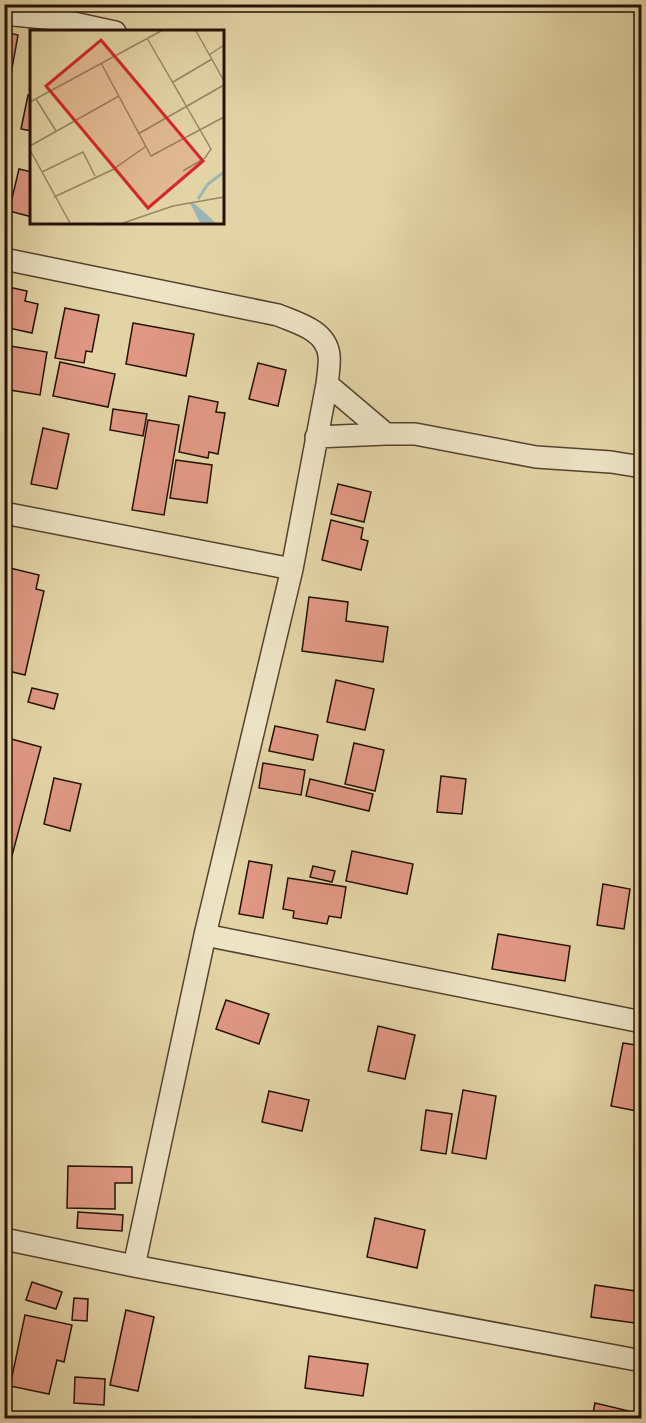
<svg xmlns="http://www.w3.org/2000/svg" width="646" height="1423" viewBox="0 0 646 1423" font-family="Vollkorn,serif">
<rect width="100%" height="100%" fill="#e3d4a6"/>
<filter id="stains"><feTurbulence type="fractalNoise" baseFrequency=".00333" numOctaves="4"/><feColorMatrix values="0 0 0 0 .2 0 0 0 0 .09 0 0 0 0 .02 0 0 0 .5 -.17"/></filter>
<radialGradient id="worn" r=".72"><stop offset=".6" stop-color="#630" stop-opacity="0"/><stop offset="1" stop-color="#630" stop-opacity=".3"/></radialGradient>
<path fill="#e09884" stroke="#251106" stroke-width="1.5" d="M74,4H104V10Z
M4,32L18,35L11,74L4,73Z
M28,95L32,96V131L21,129Z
M19,169L32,172V217L9,211Z
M4,286L27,291L25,301L38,304L32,333L4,327Z
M65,308L99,315L92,352L86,351L84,363L55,358Z
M133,323L194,334L186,376L126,364Z
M4,345L47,352L40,395L4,389Z
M60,362L115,374L108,407L53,396Z
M258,363L286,370L278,406L249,399Z
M189,396L218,402L216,412L225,413L218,454L209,452L208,458L179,452Z
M113,409L147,414L143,436L110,430Z
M148,420L179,425L164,515L132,510Z
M43,428L69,434L57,489L31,484Z
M176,460L212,465L207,503L170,498Z
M338,484L371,492L364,522L331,514Z
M331,520L363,528L361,539L368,541L361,570L322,560Z
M10,568L39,575L36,589L44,591L25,675L4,670V582H7Z
M309,597L348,602L346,621L388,627L383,662L302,651Z
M336,680L374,689L365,730L327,722Z
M32,688L58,694L54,709L28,702Z
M275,726L318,735L313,760L269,751Z
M4,737L41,747L9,867L4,866Z
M354,743L384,750L375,791L345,784Z
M263,763L305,770L301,795L259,788Z
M441,776L466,779L462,814L437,812Z
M54,778L81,784L70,831L44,824Z
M310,779L373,794L369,811L306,796Z
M352,851L413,864L407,894L346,881Z
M249,861L272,865L263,918L239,914Z
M313,866L335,871L332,882L310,877Z
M288,878L346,887L341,918L329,916L327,924L293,918L294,911L283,909Z
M603,884L630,889L624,929L597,925Z
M498,934L570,946L565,981L492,969Z
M226,1000L269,1014L259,1044L216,1029Z
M378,1026L415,1035L405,1079L368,1071Z
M623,1043L642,1046V1112L611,1106Z
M463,1090L496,1096L486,1159L452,1153Z
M269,1091L309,1100L302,1131L262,1122Z
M426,1110L452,1114L446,1154L421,1150Z
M68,1166L132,1167V1183H115V1209L67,1208Z
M78,1212L123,1215L122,1231L77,1228Z
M375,1218L425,1230L417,1268L367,1257Z
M32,1282L62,1292L56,1309L26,1300Z
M595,1285L642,1292V1324L591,1317Z
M4,1290L10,1291L5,1320H4Z
M74,1298L88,1299L87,1321L72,1320Z
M126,1310L154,1317L138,1391L110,1385Z
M25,1315L72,1325L64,1362L57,1360L49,1394L10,1386Z
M309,1356L368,1364L363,1396L305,1388Z
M75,1377L105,1379L104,1405L74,1403Z
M595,1403L629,1411L627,1418H592Z"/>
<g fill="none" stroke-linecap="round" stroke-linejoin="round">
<defs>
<path id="street" d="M4,14L55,19L115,32
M4,259L278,315C297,323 326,330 329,355C330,364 328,375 327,384L292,569L205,935L134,1266
M327,384L386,434
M316,437L386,434H415L536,457L611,462L642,467
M4,513L292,569
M205,935L642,1022
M4,1239L134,1266L642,1361"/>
</defs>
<use href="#street" stroke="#54422e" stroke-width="24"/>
<use href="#street" stroke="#ede3c5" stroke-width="21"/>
</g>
<g transform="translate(30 30)">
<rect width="194" height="194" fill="#e3d4a6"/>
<path d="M160,173L165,174L186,193H170Z" fill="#9ab5b3"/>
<path fill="none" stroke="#9ab5b3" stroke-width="3" d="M168,169L178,154L194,142"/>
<path fill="none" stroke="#978666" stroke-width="1.5" d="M166,1L194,51M117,8L181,119L175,128L153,141M179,25L194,15M71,33L121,126L194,87M143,52L182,29M6,69L26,101M0,72L131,1M108,104L194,55M0,116L89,66M0,120L40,193M12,142L53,122L65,146M24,167L82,140L115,117M93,193L143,176L194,167"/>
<path fill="#d62828" fill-opacity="0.15" stroke="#d62828" stroke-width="3" d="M71,10L173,131L118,178L16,56Z"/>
<rect width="194" height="194" fill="none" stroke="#251106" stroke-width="3"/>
</g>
<rect width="646" height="1423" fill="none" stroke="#e3d4a6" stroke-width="24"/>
<rect x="6" y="6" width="634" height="1411" fill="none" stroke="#251106" stroke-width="3"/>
<rect x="12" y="12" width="622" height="1399" fill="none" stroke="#251106" stroke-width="1.5"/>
<rect width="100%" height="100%" filter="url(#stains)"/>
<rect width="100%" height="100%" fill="url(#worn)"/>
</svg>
